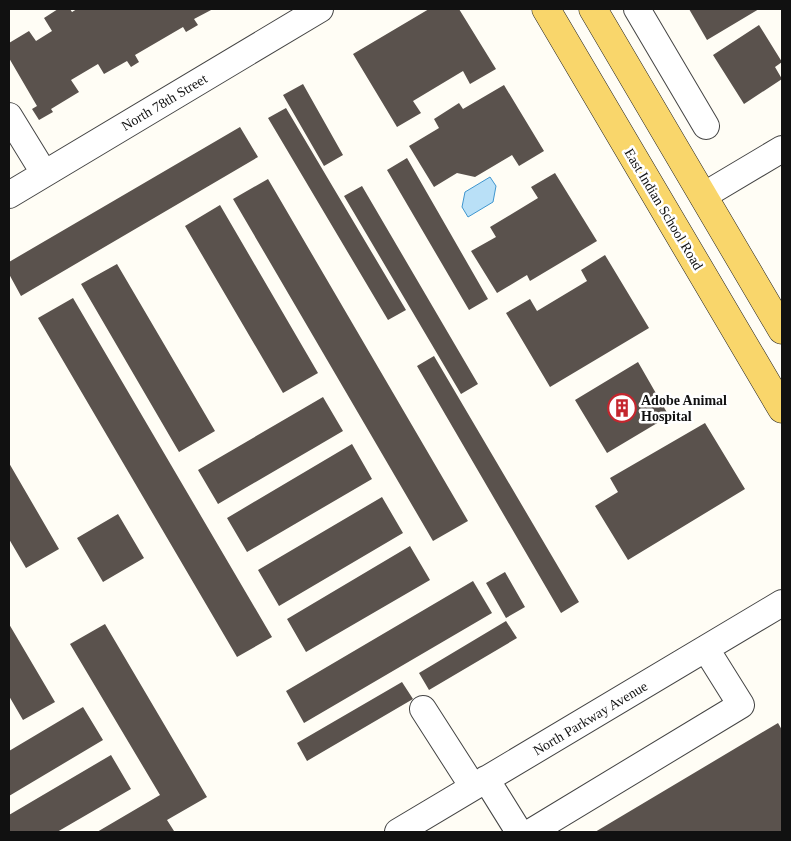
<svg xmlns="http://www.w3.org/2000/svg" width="791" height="841" viewBox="0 0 791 841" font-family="'Times New Roman',serif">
<rect width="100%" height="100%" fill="#fffdf5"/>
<path fill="#b9e0f7" stroke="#3f96cf" d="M490,177L496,186L493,202L468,217L462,207L465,192Z"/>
<path fill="#5a524d" d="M58,9H70L72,12L77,9H213L194,19L198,25L186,32L183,27L135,55L139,62L131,67L127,61L104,74L98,64L71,80L79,92L51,109L53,112L39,120L32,109L37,106L9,58V43L29,31L36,41L52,31L44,18Z
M429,9H459L496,69L470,84L463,71L413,101L421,113L397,127L353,54Z
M689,9H759L707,40Z
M759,25L782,62L775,67L782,79L744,104L713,55Z
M303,84L343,155L324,166L283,95Z
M504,85L544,151L519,166L512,155L475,177L457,173L434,187L409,146L439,128L434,119L459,103L463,109Z
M286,108L406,310L388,320L268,118Z
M240,127L258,157L21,296L9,274V262Z
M407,158L488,299L469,310L387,170Z
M555,173L597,241L530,281L527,275L497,293L471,251L496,237L490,227L538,198L531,187Z
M268,179L468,521L433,541L233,199Z
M362,186L478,384L461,394L344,196Z
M220,205L318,373L283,393L185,226Z
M605,255L649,328L550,387L506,313L530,299L537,311L587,281L581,270Z
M117,264L215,431L179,452L81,284Z
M73,298L272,637L237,657L38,318Z
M434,356L579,602L561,613L417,366Z
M638,362L669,416L607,453L575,400Z
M323,397L343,431L218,504L198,470Z
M705,423L745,489L628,560L595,506L618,492L610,478Z
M352,444L372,479L247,552L227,518Z
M9,463L59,549L26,568L9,539Z
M382,497L403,533L279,606L258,570Z
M118,514L144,558L103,582L77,538Z
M410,546L430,580L306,652L287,619Z
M505,572L525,607L506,618L486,583Z
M473,581L492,613L304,723L286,691Z
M506,621L517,638L429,690L419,673Z
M9,624L55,702L23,720L9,696Z
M105,624L207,797L167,820L174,831L172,832H97L160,795L70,644Z
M402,682L413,699L307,761L297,743Z
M83,707L103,740L9,796V751Z
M778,723L782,730V832H595Z
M111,755L131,789L57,832H9V815Z"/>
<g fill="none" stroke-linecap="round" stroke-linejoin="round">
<defs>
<path id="minor" d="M637,9L706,126
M9,116L44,173
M9,195L320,9
M703,196L782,149
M423,709L473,787
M486,779L519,832
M398,832L782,603
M531,832L741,705L706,649"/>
<path id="major" d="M546,9L782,409
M593,9L782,330"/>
</defs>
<use href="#minor" stroke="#444" stroke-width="28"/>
<use href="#major" stroke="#222" stroke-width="29"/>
<use href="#minor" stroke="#fff" stroke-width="26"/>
<use href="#major" stroke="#f9d66b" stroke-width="28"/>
</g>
<defs>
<symbol id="building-ring" viewBox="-11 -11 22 22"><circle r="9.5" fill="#fff" stroke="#c4262e" stroke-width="1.5"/><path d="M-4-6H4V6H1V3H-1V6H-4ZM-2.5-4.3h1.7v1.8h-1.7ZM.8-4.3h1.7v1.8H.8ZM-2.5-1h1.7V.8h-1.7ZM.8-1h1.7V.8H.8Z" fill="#c4262e"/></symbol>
</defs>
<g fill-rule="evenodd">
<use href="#building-ring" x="606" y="392" width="32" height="32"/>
</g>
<g text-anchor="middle" stroke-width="5" stroke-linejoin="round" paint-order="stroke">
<g font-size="14" fill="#111" stroke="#fff">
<text transform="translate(164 102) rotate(-31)" y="5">North 78th Street</text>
<text transform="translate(664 209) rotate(59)" y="5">East Indian School Road</text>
<text transform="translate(590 718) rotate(-31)" y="5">North Parkway Avenue</text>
</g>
<g font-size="14" font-weight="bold" fill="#111" stroke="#fff" text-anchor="start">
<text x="641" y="405">Adobe Animal<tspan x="641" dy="16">Hospital</tspan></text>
</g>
</g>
<rect width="791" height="841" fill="none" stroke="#111111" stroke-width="20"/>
</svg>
